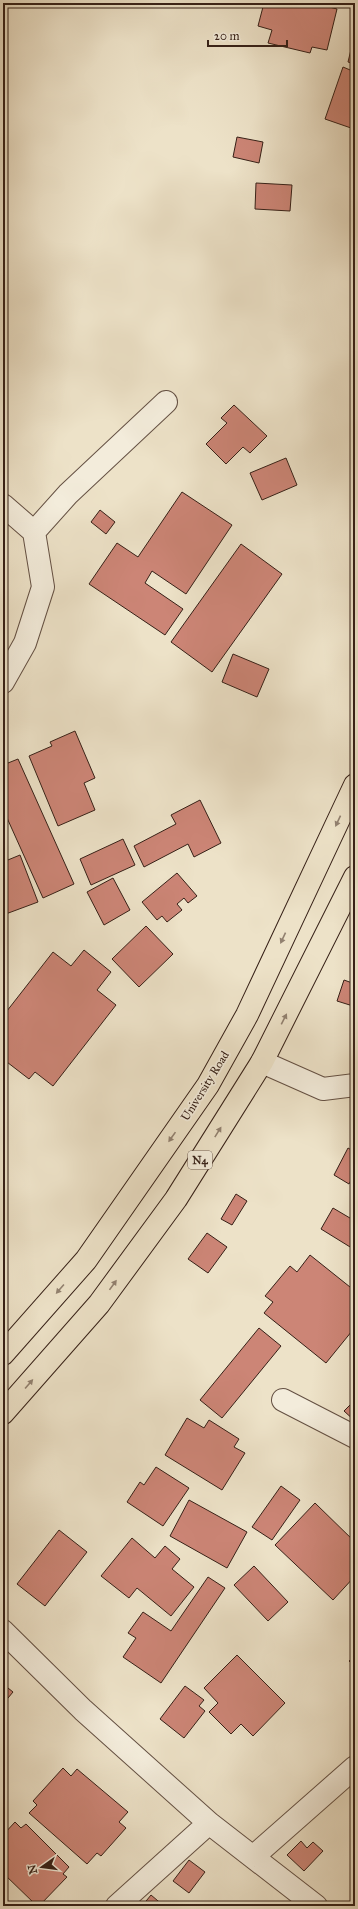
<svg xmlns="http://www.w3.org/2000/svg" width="358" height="1909" viewBox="0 0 358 1909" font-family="'IM FELL Great Primer',serif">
<rect width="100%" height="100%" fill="#ede2c8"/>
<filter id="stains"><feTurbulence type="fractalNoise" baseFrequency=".005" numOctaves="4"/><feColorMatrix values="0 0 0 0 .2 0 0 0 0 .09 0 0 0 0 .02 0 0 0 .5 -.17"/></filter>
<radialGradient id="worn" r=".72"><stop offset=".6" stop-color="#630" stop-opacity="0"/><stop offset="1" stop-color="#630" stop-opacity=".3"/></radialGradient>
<path fill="#cc8576" stroke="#362017" d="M264,3H314L337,9L327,50L312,47L310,53L268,43L272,30L258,26Z
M355,33V64L348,62Z
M343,67L355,72V116L351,128L325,119Z
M237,137L263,142L259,163L233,157Z
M256,183L292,185L290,211L255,209Z
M234,405L267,436L250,453L243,447L226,464L206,444L227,423L221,418Z
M286,458L297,485L262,500L250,473Z
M182,492L232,525L186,594L152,571L145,583L183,609L165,635L89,584L117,543L138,557Z
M100,510L115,522L106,534L91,522Z
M241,544L282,574L212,672L171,642Z
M233,654L269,669L257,697L222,682Z
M75,731L95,778L84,783L95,810L58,826L29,756L52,746L50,742Z
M18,759L74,884L43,898L3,809V765Z
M200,800L221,843L194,857L188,844L144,867L134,846L176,824L171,815Z
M123,839L135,865L91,885L80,859Z
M20,855L38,902L3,915V862Z
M177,873L197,896L188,903L184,898L177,904L182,910L167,922L162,916L157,920L142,902Z
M113,878L130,910L104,925L87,892Z
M146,926L173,954L139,987L112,959Z
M84,950L111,972L97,990L116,1005L53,1086L35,1072L29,1079L3,1059V1016L53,952L71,966Z
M344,980L355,984V1000L353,1006L337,1001Z
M348,1148L355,1152V1173L349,1184L334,1175Z
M236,1194L247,1201L232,1225L221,1219Z
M333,1208L355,1221V1250L321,1229Z
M207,1233L227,1247L208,1273L188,1259Z
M310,1255L355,1291V1332L352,1331L326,1363L264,1313L273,1302L265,1296L290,1266L297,1272Z
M259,1328L281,1346L222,1418L200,1400Z
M355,1400V1421L344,1411Z
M187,1418L204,1428L209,1420L239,1439L234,1447L245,1453L222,1490L165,1455Z
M156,1467L189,1488L163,1526L127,1502L140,1482L144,1485Z
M281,1486L300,1500L272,1540L252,1527Z
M189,1500L247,1532L227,1568L170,1536Z
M315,1503L355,1542V1576L333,1600L275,1545Z
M59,1530L87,1552L45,1606L17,1584Z
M132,1538L155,1558L165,1546L180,1559L172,1569L194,1587L171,1616L137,1588L129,1598L101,1576Z
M254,1566L288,1602L268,1621L234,1585Z
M208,1577L225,1588L161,1683L123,1657L136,1638L128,1633L143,1612L171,1631Z
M237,1655L285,1703L253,1736L241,1724L231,1734L209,1712L218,1703L204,1688Z
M355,1656V1667L349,1661Z
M3,1684L13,1692L3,1704Z
M185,1686L204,1700L199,1706L205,1711L184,1738L160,1719Z
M63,1768L71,1776L77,1769L128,1812L119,1822L126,1828L101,1856L97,1853L87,1864L29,1813L37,1805L33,1801Z
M15,1822L21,1828L26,1824L69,1867L63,1874L67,1877L39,1906H37L3,1873V1835Z
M301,1841L307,1848L313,1842L323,1851L304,1871L287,1855Z
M189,1860L205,1872L189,1893L173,1881Z
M151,1895L164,1906H142Z"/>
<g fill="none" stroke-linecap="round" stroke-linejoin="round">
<defs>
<path id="minor" d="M3,505L34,532L43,587L25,643L3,682
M34,532L68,494L166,402
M262,1062L323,1089L355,1085
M283,1400L355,1437
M3,1631L83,1710L209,1823L316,1906
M254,1856L355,1767
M117,1906L209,1823"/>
<path id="highway" d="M3,1354L86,1260L208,1085L247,1015L355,785
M3,1413L99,1304L176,1199L262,1062L355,877"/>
</defs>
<use href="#minor" stroke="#645043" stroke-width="24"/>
<use href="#highway" stroke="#362017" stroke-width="24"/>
<use href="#minor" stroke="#f3ecdb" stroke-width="22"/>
<use href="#highway" stroke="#ede2c8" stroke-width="22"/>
</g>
<defs><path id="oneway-solid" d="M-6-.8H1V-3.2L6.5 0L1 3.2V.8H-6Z"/></defs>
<g fill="#928170">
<use href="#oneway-solid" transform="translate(338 821) rotate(115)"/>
<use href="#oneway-solid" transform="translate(283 938) rotate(115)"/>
<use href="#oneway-solid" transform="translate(284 1019) rotate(-63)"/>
<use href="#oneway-solid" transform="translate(218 1132) rotate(-58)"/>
<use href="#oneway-solid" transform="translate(172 1137) rotate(125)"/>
<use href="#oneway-solid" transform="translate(113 1285) rotate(-54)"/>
<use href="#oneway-solid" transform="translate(60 1289) rotate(131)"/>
<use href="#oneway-solid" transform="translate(29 1384) rotate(-49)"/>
</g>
<g text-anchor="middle" stroke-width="3.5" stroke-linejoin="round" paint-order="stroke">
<rect fill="#f3ecdb" stroke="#6f5d52" stroke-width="1" x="188" y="1151" width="24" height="18" rx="3"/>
<g font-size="11" font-weight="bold" fill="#362017">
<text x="200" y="1164">N4</text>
</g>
<g font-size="12" fill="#362017" stroke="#f3ecdb">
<text transform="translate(205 1086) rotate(-58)" y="4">University Road</text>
</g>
</g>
<rect width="358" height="1909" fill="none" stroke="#ede2c8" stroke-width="16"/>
<rect x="4" y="4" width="350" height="1901" fill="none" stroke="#362017" stroke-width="2"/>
<rect x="8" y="8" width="342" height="1893" fill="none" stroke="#362017"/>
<g transform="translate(42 1867) rotate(256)" stroke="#f3ecdb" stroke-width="3" paint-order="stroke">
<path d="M0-3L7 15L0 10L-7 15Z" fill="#362017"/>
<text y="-6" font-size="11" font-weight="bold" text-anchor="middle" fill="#362017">N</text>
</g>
<path d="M208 40v6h79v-6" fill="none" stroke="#362017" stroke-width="2"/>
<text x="214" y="40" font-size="12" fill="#362017" stroke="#f3ecdb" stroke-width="3" paint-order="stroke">20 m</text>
<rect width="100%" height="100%" filter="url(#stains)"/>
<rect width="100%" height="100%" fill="url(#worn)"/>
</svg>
